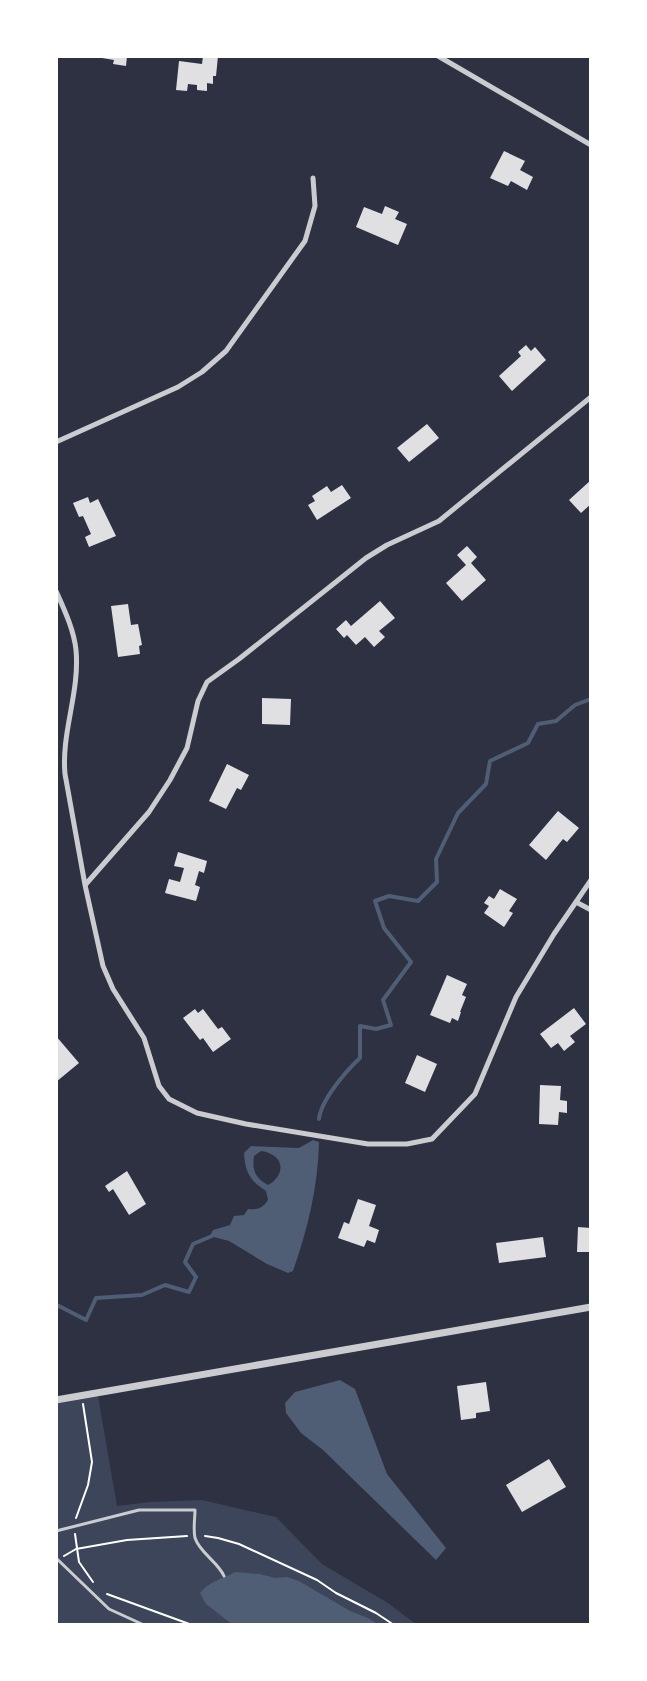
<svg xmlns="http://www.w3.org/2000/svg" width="647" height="1681" viewBox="0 0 647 1681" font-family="'Open Sans',sans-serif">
<rect width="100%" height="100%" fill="#2d3142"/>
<path fill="#3c4559" d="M98,1396L117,1506L150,1502L202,1500L276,1517L322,1564L388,1603L417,1625H56V1404Z"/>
<path fill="#4f5d75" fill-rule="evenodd" d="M313,1140L319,1142C318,1187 308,1228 293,1271L288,1273L267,1264L229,1241L210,1236L213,1230L230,1225L234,1216L244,1215L248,1209C257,1210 263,1208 268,1200L266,1191C250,1181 245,1172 244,1153L251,1146L299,1148ZM261,1151C284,1154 287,1174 268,1185C255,1178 252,1170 254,1156Z
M340,1380L355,1389L387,1474L446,1548L436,1560L323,1450L301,1433L286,1413L285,1403L295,1392Z
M235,1572L260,1574L275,1578L287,1577L299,1581L350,1611L368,1618L379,1625H233L206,1604L200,1593C209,1581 223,1579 235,1572Z"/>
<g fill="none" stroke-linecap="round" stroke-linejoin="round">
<path stroke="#4f5d75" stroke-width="4" d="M319,1119C321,1100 346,1071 360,1058V1026L376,1029L391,1025L383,1000L411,962L384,928L375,901L389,896L418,901L437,882L436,859L458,813L486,784L490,761L528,743L538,724L556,721L575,705L591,699
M56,1307L59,1306L86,1320L96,1298L142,1295L165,1285L189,1292L196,1277L185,1262L193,1244L212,1236"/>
</g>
<path fill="#e0e0e3" d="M102,56H127L126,66L113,64L114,60L102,58Z
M203,56H218L216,76H213V84L207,83V91L197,90V85L188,84L187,91L176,90L179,61L202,64Z
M504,151L525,161L520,170L533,177L527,190L511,181L508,186L490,178Z
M385,206L399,212L395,219L407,224L398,245L356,227L364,207L382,214Z
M526,345L531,351L535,347L546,360L512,391L499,376L521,356L518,352Z
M427,424L439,438L409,462L397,448Z
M591,480V504L581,513L569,500Z
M342,485L351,498L317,520L308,505L315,501L312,496L327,486L331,492Z
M88,497L90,503L98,499L116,536L89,547L85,537L91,534L83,516L79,517L73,503Z
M467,546L477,557L471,563L486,580L462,601L446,583L466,565L457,555Z
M380,601L395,618L379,631L385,637L374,647L365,637L356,645L347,635L344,638L336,629L346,620L351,626Z
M128,604L131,625L138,624L142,645L139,646L140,654L118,657L111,606Z
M262,698L291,699L290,725L262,724Z
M227,764L249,775L241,790L237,788L226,809L209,801Z
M558,811L579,828L567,842L563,839L546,860L529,845Z
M178,852L207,861L204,873L199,871L195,885L200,887L196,901L165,893L169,879L180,882L184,868L174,866Z
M500,889L517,899L509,911L513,913L504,927L484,913L489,906L484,903L489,896L494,899Z
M447,975L467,984L462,995L466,997L460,1012H461L458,1021L452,1018L450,1023L430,1015Z
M574,1008L586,1024L570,1036L575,1042L564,1051L558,1043L551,1048L540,1034Z
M195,1009L198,1013L203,1009L218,1029L222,1027L231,1039L213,1052L203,1038L200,1040L183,1018Z
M56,1036L79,1063L56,1082Z
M417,1055L437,1064L425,1092L405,1083Z
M540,1085L561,1086L560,1100L567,1101V1113L559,1112L558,1125L539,1124Z
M127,1171L146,1204L129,1215L113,1189L109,1192L105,1186Z
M358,1199L376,1205L369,1226L379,1230L375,1243L367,1240L364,1247L338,1238L344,1222L349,1224Z
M578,1227L591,1228V1252H577Z
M543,1237L546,1257L499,1263L496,1243Z
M486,1382L490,1411L476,1413V1418L461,1420L457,1386Z
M549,1459L566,1487L522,1512L506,1485Z"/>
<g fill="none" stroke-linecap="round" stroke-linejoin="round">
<path stroke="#fff" stroke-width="2" d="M76,1518L88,1485L92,1462L83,1404
M75,1534L79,1562L93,1582
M205,1536L218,1538L239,1544L317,1580L336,1593L376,1613L394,1625
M64,1556L76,1549L127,1540L187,1536
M107,1594L192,1625"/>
<path stroke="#caccd0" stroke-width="3" d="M56,1531L139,1510H195C195,1518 193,1529 195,1538C200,1553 218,1562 224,1576
M56,1558L109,1609L144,1625"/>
<path stroke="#caccd0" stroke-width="5" d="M438,56L591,145
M56,442L178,387L202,372L226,351L305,241L315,206L313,178
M56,591C64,609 74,630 76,650C80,692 61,733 65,774L85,885L103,966L113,989L144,1038L159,1086L169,1099L197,1113L246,1124L368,1144H407L432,1139L475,1094L516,997L554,934L591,880
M86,884L149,812L170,780L187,748L198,701L207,682L239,659L366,558L387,545L439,521L591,397
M576,902L591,910"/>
<path stroke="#caccd0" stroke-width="7" d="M56,1400L591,1307"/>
</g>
<rect width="647" height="1681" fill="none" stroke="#ffffff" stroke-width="116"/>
</svg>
